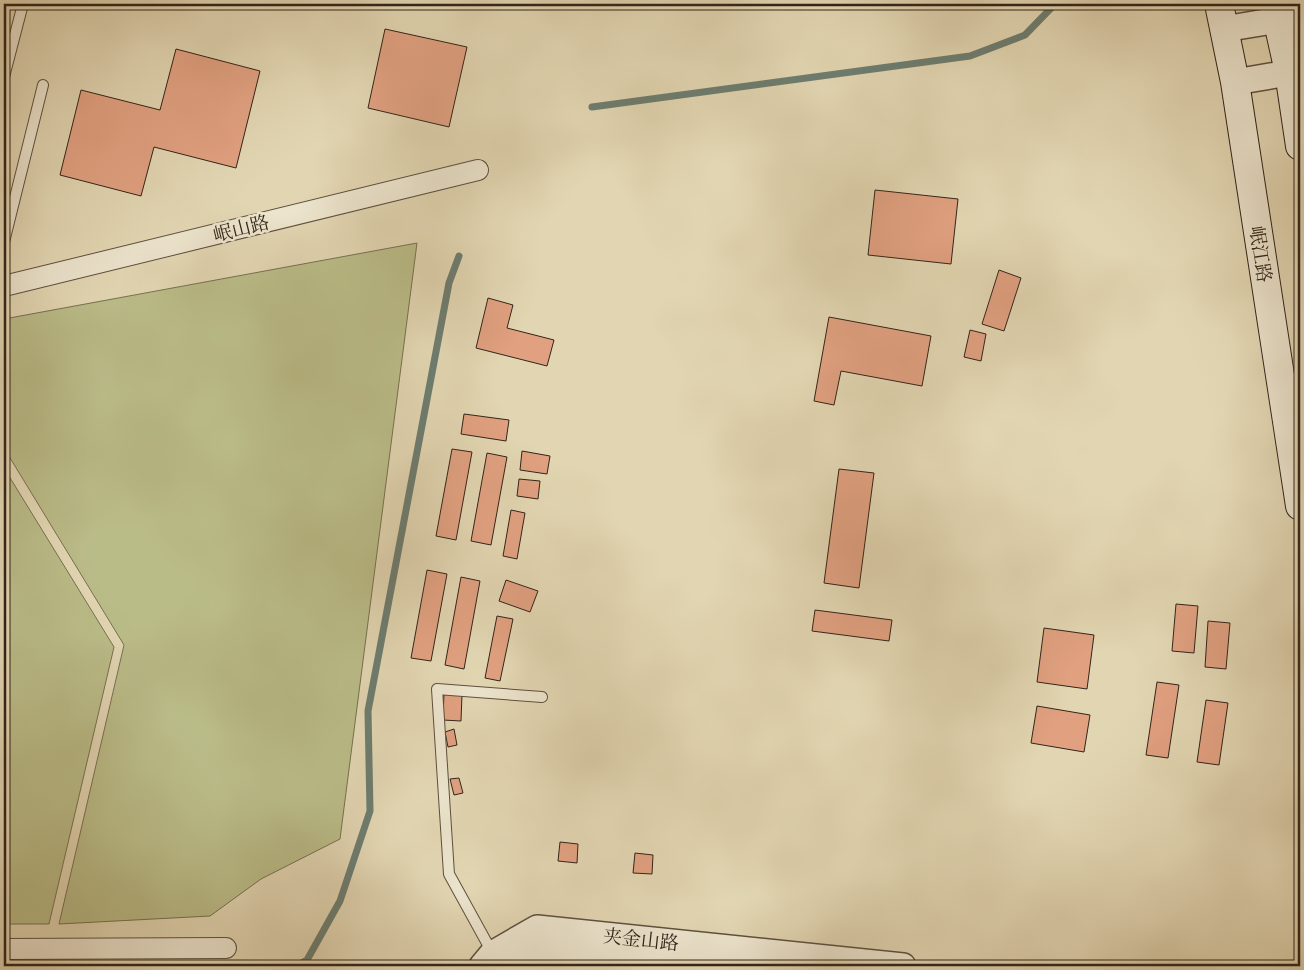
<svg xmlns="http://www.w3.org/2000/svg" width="1304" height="970" viewBox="0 0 1304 970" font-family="'Sorts Mill Goudy','Noto Serif SC',serif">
<rect width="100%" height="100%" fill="#e2d6b2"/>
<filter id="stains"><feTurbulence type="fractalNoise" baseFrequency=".004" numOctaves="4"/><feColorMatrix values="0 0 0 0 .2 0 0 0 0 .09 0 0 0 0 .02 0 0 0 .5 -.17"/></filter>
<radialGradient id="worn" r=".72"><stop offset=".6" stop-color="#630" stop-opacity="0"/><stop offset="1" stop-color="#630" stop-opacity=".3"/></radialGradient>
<path fill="#babc88" stroke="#767050" d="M417,243L340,839L261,879L210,916L59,924L124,645L4,448V319Z
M4,468L114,647L49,924H4Z"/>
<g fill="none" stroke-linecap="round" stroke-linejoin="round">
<path stroke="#6d7d70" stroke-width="7" d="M592,107L970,56L1025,35L1055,4
M296,966L307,960L340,901L370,811L368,711L449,283L459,256"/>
</g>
<path fill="#e1a181" stroke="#322419" d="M385,29L467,47L449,127L368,108Z
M176,49L260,71L236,168L154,147L141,196L60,175L81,90L160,110Z
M875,190L958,199L951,264L868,255Z
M999,270L1021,278L1004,331L982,324Z
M488,298L513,305L507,328L554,340L547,366L476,348Z
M829,317L931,336L922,386L841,371L834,405L814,401Z
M970,330L986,334L981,361L964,357Z
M464,414L509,420L506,441L461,434Z
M452,449L472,452L456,540L436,536Z
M522,451L550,456L547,474L520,470Z
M487,453L507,457L491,545L471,541Z
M839,469L874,473L859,588L824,583Z
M519,479L540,481L538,499L517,496Z
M511,510L525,513L517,559L503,556Z
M427,570L447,574L431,661L411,658Z
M461,577L480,581L464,669L445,665Z
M506,580L538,591L530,612L499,601Z
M1176,604L1198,606L1194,653L1172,651Z
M815,610L892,620L889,641L812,631Z
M497,616L513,619L500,681L485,678Z
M1208,621L1230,623L1226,669L1205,667Z
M1044,628L1094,635L1087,689L1037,682Z
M1157,682L1179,685L1168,758L1146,755Z
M444,693L462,694L461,721L443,720Z
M1206,700L1228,703L1219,765L1197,762Z
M1037,706L1090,715L1084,752L1031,743Z
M454,729L457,745L448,747L445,732Z
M459,778L463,793L454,795L450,779Z
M560,842L578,844L577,863L558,861Z
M635,853L653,855L652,874L633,873Z"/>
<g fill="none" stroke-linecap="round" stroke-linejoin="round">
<defs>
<path id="service" d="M4,77L23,4
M4,242L43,85
M493,954L449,874L437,689L542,697"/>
<path id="minor" d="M4,286L478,170
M4,949L226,948"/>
<path id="tertiary" d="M1224,29L1278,20L1300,19
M1235,82L1300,71
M482,966L492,954L537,928L903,966
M509,966L530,947L720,966"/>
<path id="secondary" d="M1219,4L1235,82L1300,506
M1274,4L1289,72L1300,146"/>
</defs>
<use href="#service" stroke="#5e503f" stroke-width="12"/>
<use href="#minor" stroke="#5e503f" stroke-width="22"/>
<use href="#tertiary" stroke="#5e503f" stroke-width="28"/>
<use href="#secondary" stroke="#322419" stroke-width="30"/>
<use href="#service" stroke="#ece4cd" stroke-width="10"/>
<use href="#minor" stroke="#ece4cd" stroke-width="20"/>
<use href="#tertiary" stroke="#ece4cd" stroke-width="25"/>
<use href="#secondary" stroke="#ece4cd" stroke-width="28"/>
</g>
<g text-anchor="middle" stroke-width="5" stroke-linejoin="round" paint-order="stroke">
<g font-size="19" fill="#322419" stroke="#ece4cd">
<text transform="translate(241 228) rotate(-14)" y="7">岷山路</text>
<text transform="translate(1261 254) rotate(81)" y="7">岷江路</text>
<text transform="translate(641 939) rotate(6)" y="7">夹金山路</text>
</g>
</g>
<rect width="1304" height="970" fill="none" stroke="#e2d6b2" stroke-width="20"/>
<rect x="5" y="5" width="1294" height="960" fill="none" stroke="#322419" stroke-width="2.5"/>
<rect x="10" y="10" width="1284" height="950" fill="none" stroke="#322419"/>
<rect width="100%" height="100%" filter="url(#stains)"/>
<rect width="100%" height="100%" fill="url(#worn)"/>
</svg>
